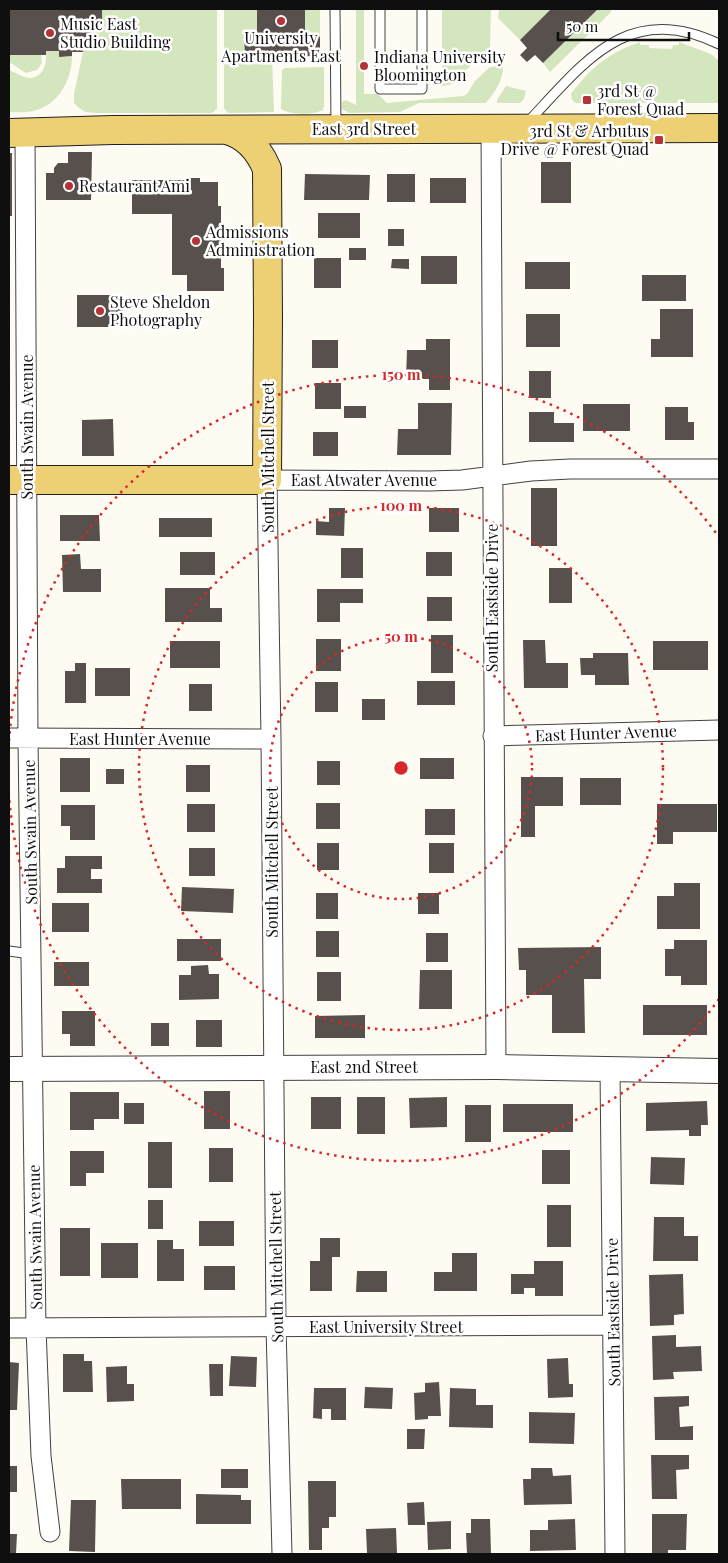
<svg xmlns="http://www.w3.org/2000/svg" width="728" height="1563" viewBox="0 0 728 1563" font-family="'Playfair Display',serif">
<rect width="100%" height="100%" fill="#fefcf2"/>
<path fill="#d3e6be" d="M102,9H217V109L212,113H97L85,112L79,108L74,103V94L83,52V40L92,26H102Z
M224,9H257V33L244,34L245,56H272L274,112L228,113L224,108Z
M305,9H320V35H305Z
M356,9H364V94H378L387,103L463,96L467,94L475,81L490,67L503,66C503,81 495,92 486,103H419L400,112L349,113L342,109V102L346,100L356,105Z
M442,9H491L490,48L465,71L469,76C458,82 446,89 433,84V81L442,75Z
M499,9H551L520,40L498,18Z
M598,9H611V12L550,72L543,63Z
M640,42V45H649V48L672,49L673,45H679V42L711,54L719,61V103H576L572,100L571,94C590,68 610,52 640,42Z
M46,51H59V57L72,56C72,80 58,106 33,111C25,113 17,112 9,112V70C14,72 19,75 24,77C42,82 47,66 46,51Z
M9,55H41L42,63L37,70L26,73L9,62Z
M324,67V106L323,110C314,115 289,115 281,109L282,70L285,68Z
M506,86L526,91L524,99L520,103H497V100Z"/>
<path fill="#57504c" d="M9,9H102V26H92V40H83V52H72V56L59,57V51H46V55H9Z
M257,9H305V35H320V56L245,57L244,33H257Z
M551,9H598L543,63L535,55L527,62L520,55L527,48L520,40Z
M68,152H92L91,200H46V173H54V168L58,163H68Z
M9,153H12V216H9Z
M541,162H571V203H541Z
M305,174L370,175L369,200H304Z
M387,174H415V202H387Z
M186,178H200V182H218V206H221V268H224V291H187V275H172V214H132V180H186Z
M430,178H466V203H430Z
M318,213H360V238H318Z
M388,229H404V246H388Z
M349,248H366V260H349Z
M421,256H457V284H421Z
M314,258H341V288H314Z
M392,259H409V269L391,268Z
M525,262H570V289H525Z
M642,275H686V301H642Z
M77,295H123L124,327H77Z
M660,309H693V357H651V339H660Z
M526,314H560V347H526Z
M426,339H450V390H429V379H406L407,350H426Z
M312,340H338V368H312Z
M529,371H551V398H529Z
M315,383H341V409H315Z
M418,403H452L451,455H397L398,429H418Z
M583,404H630V431H583Z
M344,406H366V418H344Z
M665,407H688V422H694V440H665Z
M529,412H554V423H574V442H529Z
M113,419L114,456H82V420Z
M313,432H338V456H313Z
M531,488H557V546H531Z
M329,508H345L344,536L316,535V521L329,522Z
M429,508H459V532H429Z
M60,515H99L100,541H60Z
M159,518H212V537H159Z
M341,548H363V578H341Z
M180,552H215V575H180Z
M426,552H452V576H426Z
M80,554L81,569H101V592H63L62,555Z
M549,568H572V603H549Z
M165,588H210V608H222V622H165Z
M317,589H363V603H340V622H317Z
M427,597H452V621H427Z
M431,635H453V673H431Z
M316,639H341V671H316Z
M523,640H545L546,663H568V688H524Z
M170,641H220V668H170Z
M653,641H708V670H653Z
M593,653H628L629,685H595V675H581L580,658H593Z
M75,663H86V703H65V671H75Z
M95,668H130V696H95Z
M417,681H455V705H417Z
M315,682H338V712H315Z
M189,684H212V711H189Z
M362,699H385V720H362Z
M60,758H90V792H60Z
M420,758H454V779H420Z
M317,761H340V785H317Z
M186,765H210V792H186Z
M106,769H124V784H106Z
M521,777H563V806H535V837H521Z
M580,778H621V805H580Z
M316,803H340V829H316Z
M187,804H215V832H187Z
M657,804H717V832H673V844H657Z
M61,805H95V840H70V826H61Z
M425,809H455V835H425Z
M317,843H339V870H317Z
M429,843H454V873H429Z
M189,848H215V876H189Z
M65,856H102V869H91V879H102V893H57V868H65Z
M674,883H700V929H657V896H674Z
M182,887L234,889L233,913L181,911Z
M316,893H338V919H316Z
M418,893H439V914H418Z
M52,903H89V932H52Z
M316,931H339V957H316Z
M426,933H448V962H426Z
M177,939H221V961H177Z
M674,940H707V985H681V976H665V949H674Z
M601,947V979H584L585,1033H552V995H526V970H519L518,948Z
M54,962H89V986H54Z
M208,965L209,974H219V999L179,1000V975H191V966Z
M420,970H452V1009H419Z
M317,972H341V1001H317Z
M643,1005H707V1035H643Z
M62,1011H95V1046H70V1034H62Z
M365,1015V1038H315V1016Z
M196,1020H222V1047H196Z
M151,1023H169V1046H151Z
M204,1091H230V1129H204Z
M70,1092H119V1119H94V1130H70Z
M311,1097H341V1129H311Z
M357,1097H385V1134H357Z
M447,1097V1127L410,1128L409,1098Z
M707,1101L708,1125H701V1136H689V1130L646,1131V1103Z
M124,1103H144V1124H124Z
M503,1104H573V1132H503Z
M465,1105H491V1142H465Z
M148,1142H172V1188H148Z
M209,1148H233V1182H209Z
M542,1150H570V1184H542Z
M70,1151H104V1173H86V1186H70Z
M651,1157L685,1158L684,1185L650,1184Z
M148,1200H163V1229H148Z
M547,1205H571V1247H547Z
M654,1217H684V1236H698V1261H653Z
M199,1221H234V1246H199Z
M60,1228H90V1276H60Z
M320,1238H340V1257H332V1291H310V1261H320Z
M157,1240H173V1249H184V1281H157Z
M101,1243H138V1278H101Z
M452,1253H477V1291H434V1272H452Z
M534,1261H563V1296H535V1288H524V1294H511V1274H534Z
M204,1266H235V1290H204Z
M357,1271H387V1292H356Z
M683,1274L684,1314L674,1315V1325L650,1326L649,1275Z
M676,1335V1347L701,1346L702,1371L673,1372L674,1379L653,1380L652,1336Z
M63,1354H84V1361H92L93,1392H63Z
M231,1356L257,1357L256,1387L229,1386Z
M568,1358L569,1384H573V1397L548,1398L547,1359Z
M9,1362L19,1363L17,1410H9Z
M209,1364H223V1396H210Z
M127,1366V1384H134V1401L107,1402L106,1367Z
M439,1382L441,1416H428V1419L415,1420L414,1393L425,1392V1383Z
M365,1387L393,1388L392,1409L364,1408Z
M314,1388H346V1420H331V1409H322V1419L313,1418Z
M450,1388L476,1389V1405H493V1428L449,1427Z
M689,1396V1406L679,1407L680,1427L693,1426V1440H655L654,1397Z
M529,1412L575,1413L574,1444L529,1443Z
M407,1429H425L424,1449H407Z
M651,1455H689V1469L676,1470L677,1499H652Z
M9,1466H17V1492H9Z
M531,1468H552L553,1476L571,1475L572,1504L524,1505L523,1479H531Z
M221,1469H248V1488H221Z
M121,1479H181V1509H122Z
M308,1481H336V1517H329V1528H322V1550H309Z
M196,1494L241,1495V1500H251V1524H196Z
M71,1500H96L95,1552L69,1551Z
M424,1502L425,1525H408L407,1503Z
M652,1514H687L686,1550H668V1554H652Z
M471,1519H490L491,1554H467L466,1533H471Z
M575,1519L576,1550L530,1551V1530H548V1520Z
M451,1521V1549L428,1550L427,1522Z
M396,1528L397,1553H367L366,1529Z
M9,1534H17L16,1554H9Z"/>
<g fill="none" stroke-linecap="round" stroke-linejoin="round">
<defs>
<path id="service" d="M335,9L336,126
M380,9V89H422V9
M527,123C584,63 627,0 719,44
M9,951L31,954"/>
<path id="minor" d="M491,129L496,1067
M25,133L28,739L36,1328L41,1456L50,1532
M493,736L719,730
M9,738L271,739
M610,1069L615,1554
M9,1328L613,1325
M282,1554L276,1327L271,739L267,480L429,481L462,480L531,471L570,469H719"/>
<path id="tertiary" d="M9,1069L496,1067L719,1071"/>
<path id="primary" d="M9,133L113,130L719,128
M9,480H267L268,317L267,169C259,150 247,135 226,130"/>
</defs>
<use href="#service" stroke="#424242" stroke-width="11"/>
<use href="#minor" stroke="#424242" stroke-width="21"/>
<use href="#tertiary" stroke="#424242" stroke-width="26"/>
<use href="#primary" stroke="#202020" stroke-width="30"/>
<use href="#service" stroke="#fff" stroke-width="9"/>
<use href="#minor" stroke="#fff" stroke-width="19"/>
<use href="#tertiary" stroke="#fff" stroke-width="24"/>
<use href="#primary" stroke="#edd073" stroke-width="28"/>
</g>
<g fill="none" stroke="#d62828" stroke-width="2.5" stroke-dasharray="2.5 5">
<circle cx="401" cy="768" r="131"/>
<circle cx="401" cy="768" r="262"/>
<path d="M719 999A393 393 0 0 1 9 795M9 741A393 393 0 0 1 719 537"/>
</g>
<g fill="#b43238" stroke="#fff" stroke-width="2">
<circle cx="281" cy="21" r="5"/>
<circle cx="50" cy="33" r="5"/>
<circle cx="364" cy="66" r="5"/>
<rect x="582" y="95" width="10" height="10" rx="2.5"/>
<rect x="654" y="135" width="10" height="10" rx="2.5"/>
<circle cx="69" cy="186" r="5"/>
<circle cx="196" cy="241" r="5"/>
<circle cx="100" cy="311" r="5"/>
</g>
<g text-anchor="middle" stroke-width="5" stroke-linejoin="round" paint-order="stroke">
<g font-size="16" fill="#0f0f0f" stroke="#fff" text-anchor="start">
<text x="60" y="30">Music East<tspan x="60" dy="18">Studio Building</tspan></text>
<text x="281" y="44" text-anchor="middle">University<tspan x="281" dy="18">Apartments East</tspan></text>
<text x="374" y="63">Indiana University<tspan x="374" dy="18">Bloomington</tspan></text>
<text x="597" y="97">3rd St @<tspan x="597" dy="18">Forest Quad</tspan></text>
<text x="649" y="137" text-anchor="end">3rd St &amp; Arbutus<tspan x="649" dy="18">Drive @ Forest Quad</tspan></text>
<text x="79" y="192">Restaurant Ami</text>
<text x="206" y="238">Admissions<tspan x="206" dy="18">Administration</tspan></text>
<text x="110" y="308">Steve Sheldon<tspan x="110" dy="18">Photography</tspan></text>
</g>
<g font-size="16" fill="#0f0f0f" stroke="#fff">
<text x="364" y="135">East 3rd Street</text>
<text transform="translate(27 427) rotate(-90)" y="6">South Swain Avenue</text>
<text transform="translate(268 457) rotate(-90)" y="6">South Mitchell Street</text>
<text x="364" y="486">East Atwater Avenue</text>
<text transform="translate(492 598) rotate(-90)" y="6">South Eastside Drive</text>
<text transform="translate(606 733) rotate(-2)" y="6">East Hunter Avenue</text>
<text x="140" y="745">East Hunter Avenue</text>
<text transform="translate(30 832) rotate(-91)" y="6">South Swain Avenue</text>
<text transform="translate(272 862) rotate(-90)" y="6">South Mitchell Street</text>
<text x="364" y="1073">East 2nd Street</text>
<text transform="translate(35 1237) rotate(-91)" y="6">South Swain Avenue</text>
<text transform="translate(276 1267) rotate(-91)" y="6">South Mitchell Street</text>
<text transform="translate(613 1312) rotate(-91)" y="6">South Eastside Drive</text>
<text x="386" y="1333">East University Street</text>
</g>
</g>
<circle cx="401" cy="768" r="8" fill="#d62828" stroke="#fff" stroke-width="2.5"/>
<g font-size="15" text-anchor="middle" font-weight="bold" fill="#d62828" stroke="#fff" stroke-width="5" stroke-linejoin="round" paint-order="stroke">
<text x="401" y="380">150 m</text>
<text x="401" y="511">100 m</text>
<text x="401" y="642">50 m</text>
</g>
<rect width="728" height="1563" fill="none" stroke="#0f0f0f" stroke-width="20"/>
<path d="M558 32v8h131v-8" fill="none" stroke="#0f0f0f" stroke-width="2.5"/>
<text x="566" y="32" font-size="15" fill="#0f0f0f" stroke="#ffffff" stroke-width="4" paint-order="stroke">50 m</text>
</svg>
